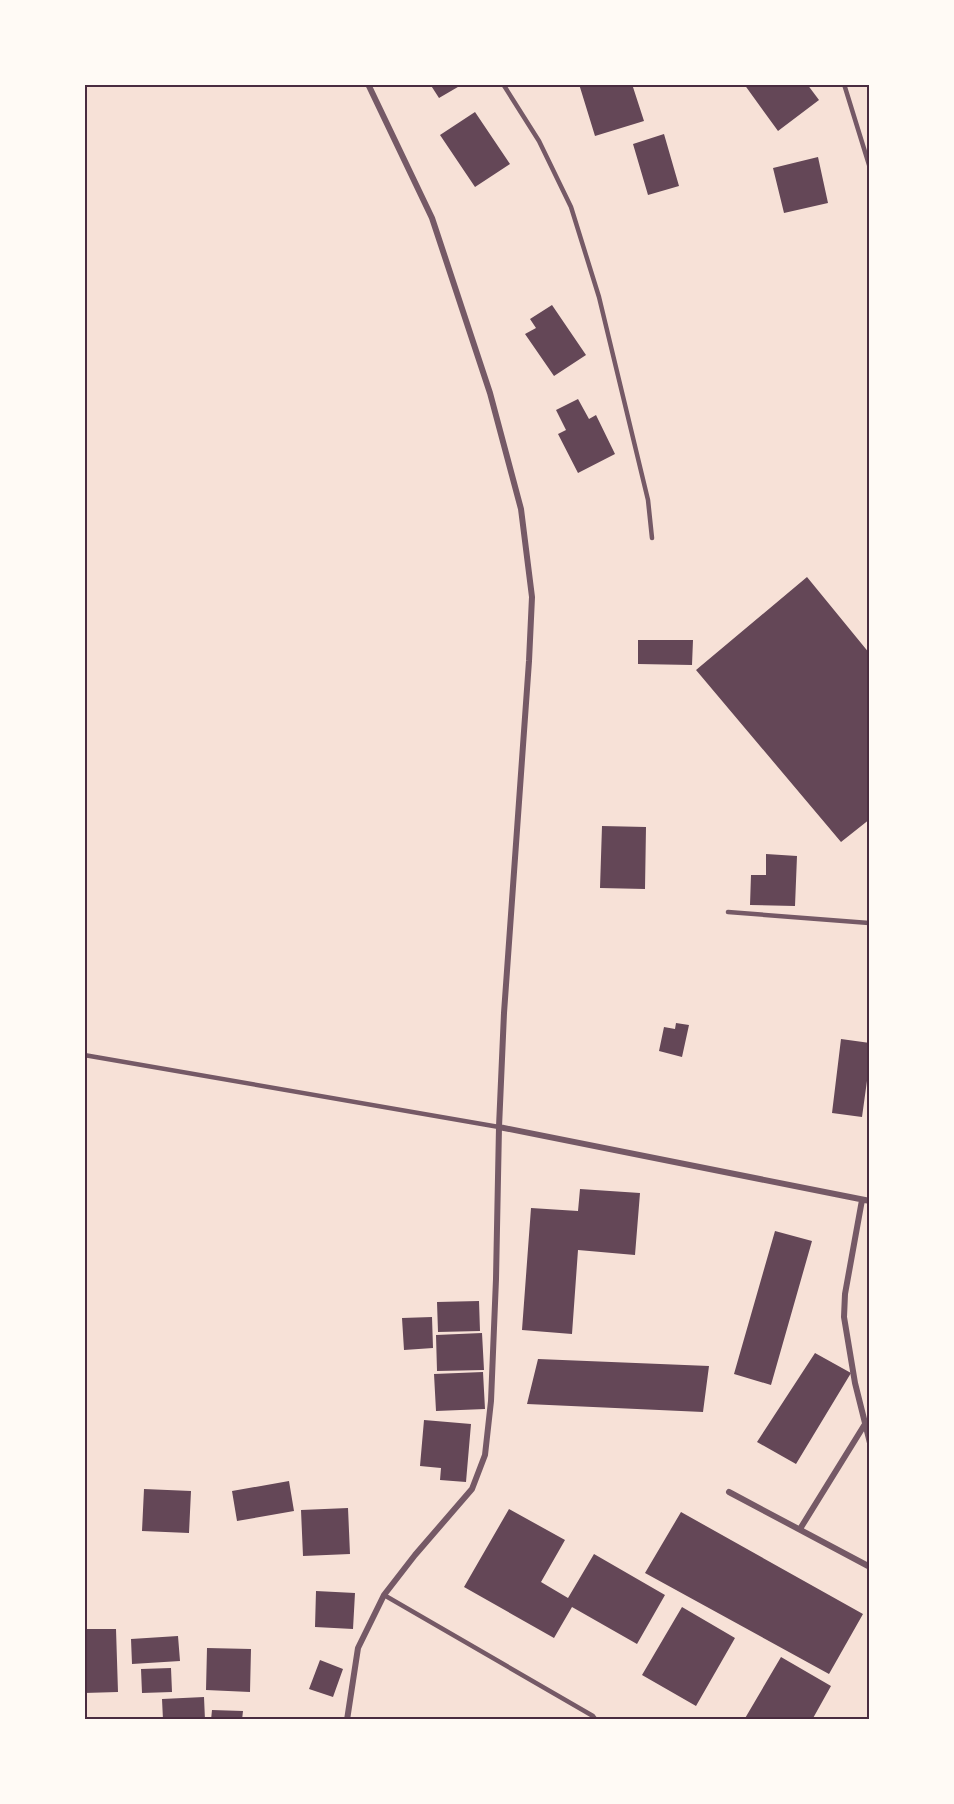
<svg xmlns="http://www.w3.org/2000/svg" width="954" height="1804" viewBox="0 0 954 1804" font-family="'Fira Sans Condensed',sans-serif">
<rect width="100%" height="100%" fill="#f7e1d7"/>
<path fill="#644757" d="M430,84H463L439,98Z
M579,84H632L644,121L595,136Z
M744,84H807L819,100L778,131Z
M475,112L510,164L475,187L440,135Z
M664,134L679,186L648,195L633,144Z
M818,157L828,203L784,213L773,168Z
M552,305L586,355L554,376L525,334L536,328L530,319Z
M578,399L589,419L596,415L615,454L578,473L558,434L566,430L556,410Z
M807,577L870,654V819L841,842L696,670Z
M638,640H693L692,665L638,664Z
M602,826L646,827L645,889L600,888Z
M766,854L797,856L795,906L750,905L751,875H766Z
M676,1023L689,1025L682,1057L659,1051L664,1027L675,1029Z
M841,1039L870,1043V1059L862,1117L832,1113Z
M580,1189L640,1193L635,1255L578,1250L572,1334L522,1330L531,1208L578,1211Z
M775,1231L812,1241L771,1385L734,1374Z
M479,1301L480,1331L438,1332L437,1302Z
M432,1317L433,1348L404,1350L402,1318Z
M482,1333L484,1370L437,1371L436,1335Z
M815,1353L851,1373L796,1464L757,1442Z
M538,1359L709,1366L703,1412L527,1404Z
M483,1372L485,1409L436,1411L434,1374Z
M424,1420L471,1424L466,1482L440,1480L441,1468L420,1466Z
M289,1481L294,1511L237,1521L232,1491Z
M144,1489L191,1491L189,1533L142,1531Z
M348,1508L350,1554L303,1556L301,1510Z
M509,1509L565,1540L541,1582L568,1598L594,1554L665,1595L637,1644L572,1607L554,1638L464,1587Z
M681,1512L863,1614L829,1674L645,1573Z
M316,1591L355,1593L353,1629L315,1627Z
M682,1607L735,1638L696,1706L642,1675Z
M84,1629H116L118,1692L84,1693Z
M178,1636L180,1661L132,1664L131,1639Z
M207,1648L251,1649L250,1692L206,1690Z
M781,1657L831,1686L812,1720H744Z
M320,1660L343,1669L333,1697L309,1689Z
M171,1668L172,1692L142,1693L141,1669Z
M204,1697L205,1720H163L162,1699Z
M212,1710L243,1711L242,1720H211Z"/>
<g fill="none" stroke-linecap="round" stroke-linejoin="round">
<path stroke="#755966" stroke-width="4.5" d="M503,84L539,141L571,207L599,297L648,500L652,538
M844,84L870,168
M728,912L869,923L870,925
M84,1055L499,1127
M384,1595L593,1716L596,1720"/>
<path stroke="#755966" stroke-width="6" d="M499,1127L870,1201
M862,1200L845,1294L844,1317L855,1383L870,1443
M729,1492L870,1567
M800,1529L865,1424
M347,1720L358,1648L384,1595L415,1555L472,1489L485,1455L491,1401L496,1279L499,1127L504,1013L529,661L532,597L521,509L490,393L432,218L368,84"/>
</g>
<rect width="954" height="1804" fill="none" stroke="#fffaf5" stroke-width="171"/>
<rect x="86" y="86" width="782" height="1632" fill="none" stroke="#4a2c40" stroke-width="2"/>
</svg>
